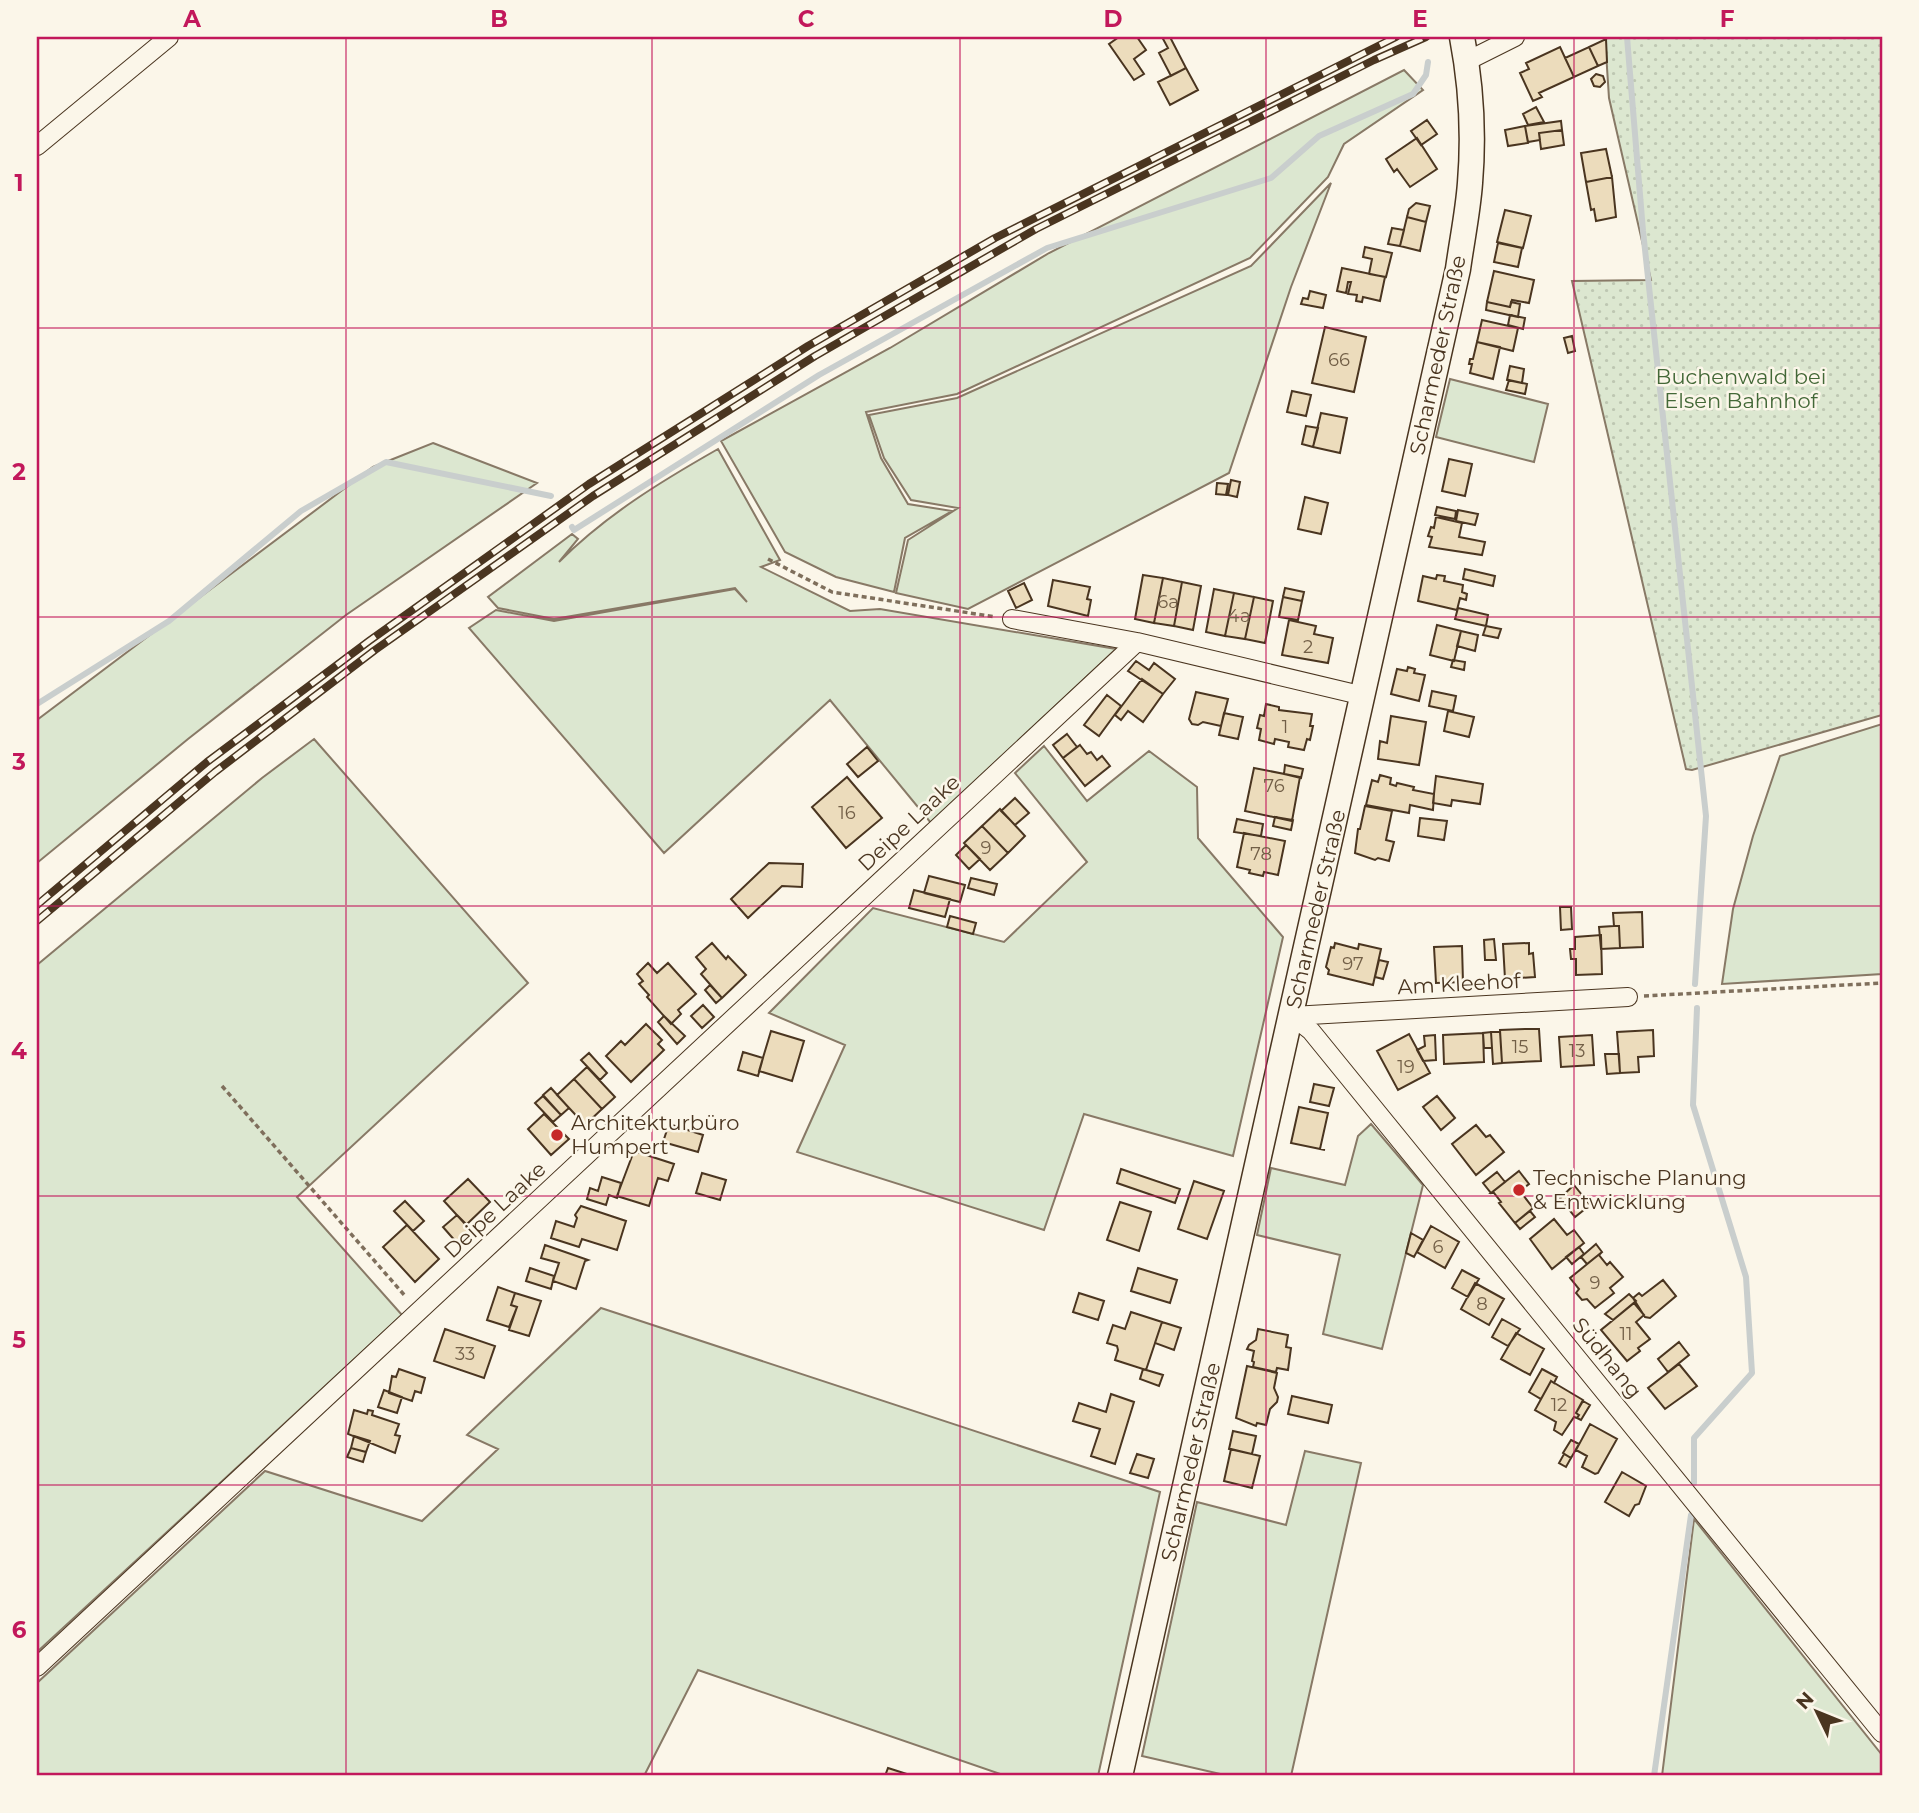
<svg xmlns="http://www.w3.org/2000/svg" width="1919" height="1813" viewBox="0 0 1919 1813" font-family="Montserrat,sans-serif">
<defs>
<pattern id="park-dots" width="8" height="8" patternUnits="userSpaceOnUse" patternTransform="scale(1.75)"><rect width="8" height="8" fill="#dce7d0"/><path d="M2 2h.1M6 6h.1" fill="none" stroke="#bec7b2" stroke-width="1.8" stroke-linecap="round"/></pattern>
</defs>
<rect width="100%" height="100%" fill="#fbf6e9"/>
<path fill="#dce7d0" stroke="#887966" stroke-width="2" d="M1404,70L1423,90L1344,144L1328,177L1250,258L957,394L866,412L881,458L908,504L952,511L905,538L894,592L836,577L785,552L721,441L890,348L1049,253Z
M1331,183L1291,287L1229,473L968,609L896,593L908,540L958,508L911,500L884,458L869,415L957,398L1251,266Z
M1450,379L1548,404L1534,462L1436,437Z
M433,443L537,483L346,615L188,739L37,863V720L373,467Z
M718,449L780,560L761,567L850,611L880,609L1116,649L931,823L830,700L664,853L469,628L496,610L554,621L735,589L747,602L735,588L554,619L498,608L488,597L572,534L578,539L559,562C606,515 660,482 718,449Z
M1882,724V974L1722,984L1733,909L1753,836L1780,756Z
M314,739L528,983L297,1197L402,1315L37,1652V965L262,778Z
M1044,746L1087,801L1149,751L1197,787L1198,838L1283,937L1233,1156L1084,1114L1044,1230L797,1152L845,1045L769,1013L873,908L1004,942L1087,862L1015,773Z
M1371,1124L1423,1185L1382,1349L1323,1334L1340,1255L1257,1235L1271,1168L1345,1185L1358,1136Z
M601,1308L1160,1492L1098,1776H1006L698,1670L644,1776H37V1683L265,1471L422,1521L498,1449L467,1435Z
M1305,1451L1361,1463L1291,1776H1229L1142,1756L1197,1502L1286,1525Z
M1694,1519L1882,1755V1776H1662Z"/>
<path fill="url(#park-dots)" stroke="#887966" stroke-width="2" d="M1605,37H1882V715L1692,770L1686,769L1572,281L1651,280L1609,98Z"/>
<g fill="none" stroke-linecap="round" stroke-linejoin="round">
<path stroke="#c9cecd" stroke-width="6" d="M1627,37L1643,231L1706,816L1695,984
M572,527L574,530L819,375L1047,248L1271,178L1319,136L1413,94L1426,75L1428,62
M37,704L169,621L301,511L386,462L551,496
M1694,1483V1438L1752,1373L1746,1277L1693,1105L1697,1008
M1654,1776L1691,1515"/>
</g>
<path fill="#ecdcbc" stroke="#4a3520" stroke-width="2" d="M1119,37H1137L1146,50L1134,59L1144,74L1134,80L1109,44Z
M1162,37H1170L1186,68L1171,76L1159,53L1168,48Z
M1606,39L1607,62L1598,66L1589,47Z
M1560,47L1574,77L1539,93L1542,97L1533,101L1520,73L1529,69L1526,63Z
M1589,47L1598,66L1574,77L1565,58Z
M1186,68L1198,90L1170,105L1158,82Z
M1596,74L1603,76L1605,82L1600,87L1594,86L1591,79Z
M1536,107L1544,122L1528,125L1523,114Z
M1427,120L1437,134L1421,145L1411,131Z
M1561,121L1562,130L1539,133L1540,140L1528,142L1525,126Z
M1525,126L1528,143L1508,146L1505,130Z
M1562,130L1564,145L1541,149L1539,133Z
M1417,138L1437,169L1410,187L1397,169L1394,172L1386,159Z
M1606,149L1612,177L1586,182L1581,153Z
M1612,177L1616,217L1596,221L1594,209L1591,210L1586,182Z
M1416,203L1430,206L1426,222L1407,217L1409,209Z
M1505,210L1531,216L1523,248L1497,242Z
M1407,217L1426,222L1420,251L1400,246Z
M1392,228L1404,230L1400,246L1388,244Z
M1498,243L1522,248L1518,267L1494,262Z
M1365,247L1392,253L1386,277L1369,274L1372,259L1363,257Z
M1342,268L1385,277L1380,301L1363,297L1362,302L1356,301L1357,295L1348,294L1351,282H1348L1346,293L1337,291Z
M1494,271L1534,280L1529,303L1512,300L1510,307L1487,302Z
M1310,291L1326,295L1323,308L1301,304L1303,298L1308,299Z
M1487,302L1510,307L1511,302L1520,304L1518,317L1486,310Z
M1510,315L1525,318L1523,329L1508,325Z
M1482,320L1518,328L1513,351L1477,342Z
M1325,327L1366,337L1354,392L1312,383Z
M1572,336L1575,351L1568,353L1564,338Z
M1477,342L1500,347L1493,379L1470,373L1472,364H1469L1470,359H1473Z
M1510,366L1524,369L1522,383L1507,380Z
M1509,380L1527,384L1525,394L1506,390Z
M1292,391L1311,395L1306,416L1287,412Z
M1321,413L1347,418L1340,453L1313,447Z
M1306,426L1318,428L1313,447L1302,444Z
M1449,459L1472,464L1465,496L1442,491Z
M1231,480L1240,482L1237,497L1228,495Z
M1217,483L1228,484L1226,495L1216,494Z
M1305,497L1328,503L1321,534L1298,529Z
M1437,507L1456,511L1455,519L1435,515Z
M1458,510L1478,514L1475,525L1456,521Z
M1436,517L1462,523L1459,537L1485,542L1482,555L1429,547L1432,537L1428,536L1431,527L1434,528Z
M1465,569L1495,576L1493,586L1463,579Z
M1143,575L1163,578L1154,623L1135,619Z
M1437,575L1445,576L1444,581L1463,585L1462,592L1467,594L1466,600L1460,598L1457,610L1418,601L1423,576L1436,579Z
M1163,578L1182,582L1174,626L1154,623Z
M1053,580L1090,587L1087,599L1091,600L1088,616L1048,606Z
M1182,582L1201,586L1193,630L1174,626Z
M1024,583L1032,600L1016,608L1008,591Z
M1285,588L1304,592L1302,601L1283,597Z
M1214,589L1234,593L1225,636L1206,632Z
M1234,593L1254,597L1245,639L1225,636Z
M1254,597L1273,601L1265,643L1245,639Z
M1283,597L1302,601L1298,620L1279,617Z
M1458,608L1488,615L1486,626L1455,619Z
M1289,620L1316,626L1314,634L1333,638L1328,663L1282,655Z
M1437,625L1461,631L1454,661L1430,655Z
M1486,626L1501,629L1498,638L1483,635Z
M1461,631L1478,635L1475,651L1457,646Z
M1453,660L1465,662L1464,670L1451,667Z
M1136,661L1149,670L1154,663L1175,679L1163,694L1128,671Z
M1408,667L1415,669L1414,673L1425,675L1419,701L1391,694L1397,669L1407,671Z
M1142,679L1163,694L1143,722L1128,711L1121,720L1115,715Z
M1432,691L1456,696L1453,711L1429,706Z
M1196,692L1228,699L1221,726L1203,722L1198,725L1192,724L1189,719Z
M1107,695L1121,706L1099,736L1084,725Z
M1266,704L1279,707V710L1312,714L1310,726H1313L1310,740L1307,739L1304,750L1288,747L1289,742L1275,739L1274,744L1259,740L1261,729L1257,728L1260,715L1264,716Z
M1448,711L1474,717L1469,737L1444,731Z
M1224,713L1243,717L1238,739L1219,735Z
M1391,716L1426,722L1419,765L1378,759L1380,741L1387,743Z
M1067,734L1077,747L1063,758L1053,745Z
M1080,745L1087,754L1091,752L1097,760L1102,756L1110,766L1085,786L1063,758Z
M867,747L878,761L858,777L847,764Z
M1285,765L1303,769L1301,778L1284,774Z
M1254,768L1300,777L1292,821L1245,811Z
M1380,775L1391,778L1390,784L1396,786L1397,783L1414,787L1413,790L1434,794L1433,810L1410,805L1409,813L1366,805L1372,780L1378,782Z
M1436,776L1483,784L1480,804L1452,800L1451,806L1433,803Z
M847,777L882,818L846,848L812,807Z
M1015,798L1029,813L1015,825L1001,811Z
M1365,806L1392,811L1386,840L1394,842L1389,861L1378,858L1375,860L1355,853L1358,829H1360Z
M1000,809L1025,836L1008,853L982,826Z
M1275,817L1293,820L1291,830L1273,826Z
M1420,818L1447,821L1444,840L1418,836Z
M1237,819L1263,824L1261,836L1234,832Z
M982,826L1008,853L990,870L964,843Z
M1244,833L1285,841L1278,875L1264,872L1263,876L1249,873L1250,870L1237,867Z
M966,845L980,859L969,869L956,855Z
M769,863L803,864L802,887L782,886L748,918L731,899Z
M929,876L965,885L960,902L924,893Z
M971,878L997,884L994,895L968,888Z
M914,890L950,899L945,917L909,908Z
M1560,907H1571L1572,929L1561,930Z
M1642,912L1643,947L1620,948L1619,926H1614L1613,913Z
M950,916L976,923L973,934L947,927Z
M1614,926H1619L1620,948L1601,949L1599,927Z
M1601,935L1602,974L1576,975V959H1571L1570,949H1575V937Z
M1494,939L1496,960H1485L1484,940Z
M712,943L726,959L728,956L746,975L722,998L701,974L706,969L696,957Z
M1335,943L1358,949L1359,944L1381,949L1373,985L1328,974L1329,970L1326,967L1331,947L1334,948Z
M1529,943V954L1533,953L1535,977L1505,979L1503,944Z
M1462,946L1463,982L1436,983L1434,947Z
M1379,960L1388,962L1383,979L1375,977Z
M648,963L657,973L668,963L696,994L678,1010L681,1014L671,1024L647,997L649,995L639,984L643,981L637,974Z
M710,985L722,998L716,1003L705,990Z
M703,1005L714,1017L702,1028L691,1016Z
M664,1016L685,1036L677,1044L658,1022Z
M646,1024L662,1040L658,1044L664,1050L631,1082L606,1056L621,1041L625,1045Z
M1525,1029H1539L1541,1061L1502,1063L1500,1030Z
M1653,1030L1654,1056L1638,1057L1639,1072L1620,1073L1617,1032Z
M771,1031L804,1041L792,1081L759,1071Z
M1491,1032L1492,1048H1484L1483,1033Z
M1491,1032H1500L1502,1063L1493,1064Z
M1483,1033L1484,1062L1444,1064L1443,1035Z
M1409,1034L1430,1073L1398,1090L1377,1051Z
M1435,1035L1436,1060L1423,1061L1417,1050L1425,1046L1424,1036Z
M1592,1035L1594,1065L1561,1067L1559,1037Z
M743,1052L763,1058L758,1076L738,1070Z
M589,1053L607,1073L600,1080L581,1060Z
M1605,1054H1619L1620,1073L1607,1074Z
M587,1067L615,1097L602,1109L574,1079Z
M574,1079L602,1109L585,1125L557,1095Z
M1314,1084L1334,1088L1329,1106L1310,1102Z
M551,1088L569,1108L561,1115L543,1095Z
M543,1096L561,1115L553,1122L535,1103Z
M1437,1096L1455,1118L1441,1130L1423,1107Z
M1299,1107L1328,1113L1320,1149L1325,1150L1291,1143Z
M544,1114L569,1139L551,1155L528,1129Z
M669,1124L703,1135L698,1152L663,1142Z
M1476,1125L1486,1137L1490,1135L1504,1152L1476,1175L1452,1144Z
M634,1151L674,1164L668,1181L658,1178L649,1206L617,1196Z
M1121,1169L1180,1189L1175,1203L1117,1183Z
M1519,1171L1529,1184L1520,1191L1533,1208L1515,1223L1499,1203L1501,1202L1494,1193H1491Z
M1497,1172L1505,1182L1491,1193L1483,1183Z
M702,1173L726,1180L720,1200L696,1193Z
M602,1177L621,1183L617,1198L609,1195L606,1205L587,1199L590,1188L598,1191Z
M468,1179L490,1202L466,1225L444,1201Z
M1194,1181L1224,1191L1207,1239L1178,1229Z
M1574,1185L1590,1205L1575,1217L1560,1198Z
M405,1201L424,1221L413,1231L394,1211Z
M1120,1202L1151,1212L1139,1251L1107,1240Z
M581,1206L626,1221L617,1250L582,1239L579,1247L551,1238L556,1221L574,1227L577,1218L575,1215Z
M1530,1211L1535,1217L1520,1229L1515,1223Z
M457,1215L472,1230L457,1243L443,1227Z
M1554,1219L1567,1235L1574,1230L1584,1243L1552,1269L1530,1239Z
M407,1225L439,1259L415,1282L383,1247Z
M1431,1226L1459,1242L1445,1268L1417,1252Z
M1411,1233L1423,1240L1414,1257L1406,1253Z
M1596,1244L1602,1252L1587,1264L1581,1257Z
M545,1245L588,1260L585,1261L576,1289L553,1281L559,1263L541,1258Z
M1579,1247L1584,1254L1572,1264L1566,1257Z
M1602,1252L1599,1255L1607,1265L1610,1262L1623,1277L1610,1288L1614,1293L1595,1308L1587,1299L1582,1300L1576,1293L1579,1289L1570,1278Z
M530,1268L554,1276L551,1289L526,1281Z
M1138,1268L1177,1280L1170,1303L1131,1291Z
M1462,1270L1479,1279L1468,1297L1452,1288Z
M1663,1280L1676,1296L1650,1318L1645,1317L1633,1298L1639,1293L1642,1296Z
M1475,1283L1504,1299L1489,1325L1461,1309Z
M498,1287L515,1293L511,1305L517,1307L509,1327L487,1320Z
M515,1293L541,1301L529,1336L509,1330L517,1307L511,1305Z
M1079,1293L1104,1301L1098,1320L1073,1312Z
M1629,1294L1636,1301L1613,1320L1605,1314Z
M1634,1303L1644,1315L1636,1322L1650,1339L1638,1348L1640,1351L1627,1361L1601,1330Z
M1131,1312L1162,1322L1146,1370L1115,1360L1118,1350L1117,1346L1107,1343L1113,1325L1125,1329Z
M1502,1319L1520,1329L1508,1346L1492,1337Z
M1162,1322L1181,1328L1174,1350L1155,1343Z
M445,1329L495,1346L484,1378L434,1361Z
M1258,1329L1288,1335L1286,1347L1291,1348L1288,1370L1277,1368L1276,1372L1253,1367L1254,1362L1252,1361L1254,1351L1247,1349L1249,1345L1256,1340Z
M1516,1333L1544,1349L1530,1375L1501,1359Z
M1679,1342L1689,1355L1668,1372L1658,1359Z
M1679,1364L1697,1386L1665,1409L1648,1388Z
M1247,1366L1277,1373L1274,1388L1278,1397L1277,1402L1270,1409L1266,1425L1257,1423L1256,1426L1236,1418Z
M399,1369L425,1378L421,1393L415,1391L412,1401L389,1393L392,1376L396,1377Z
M1143,1369L1163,1375L1159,1386L1140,1379Z
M1542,1369L1557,1377L1554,1383L1551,1381L1541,1399L1529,1392Z
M1551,1381L1583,1400L1576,1413L1579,1415L1577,1418L1574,1417L1562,1435L1554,1430L1556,1422L1535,1410Z
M384,1390L402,1397L397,1413L378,1407Z
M1111,1394L1134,1402L1115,1464L1091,1456L1100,1429L1073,1421L1079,1403L1106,1412Z
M1292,1396L1332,1405L1328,1423L1288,1414Z
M1583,1401L1590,1405L1581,1420L1577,1418L1579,1415L1576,1413Z
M354,1410L367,1414L368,1410L373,1411L372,1415L399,1424L395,1435L400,1436L395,1453L348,1434Z
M1590,1424L1617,1439L1598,1473L1595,1474L1582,1467L1587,1456L1576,1450Z
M1233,1431L1256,1436L1252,1454L1229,1449Z
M354,1436L370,1441L366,1452L351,1448Z
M1571,1440L1579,1444L1571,1458L1563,1453Z
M351,1448L366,1452L363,1462L347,1457Z
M1231,1449L1260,1456L1252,1488L1224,1481Z
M1137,1454L1154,1459L1148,1478L1130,1473Z
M1564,1454L1571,1458L1566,1467L1559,1463Z
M1622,1472L1646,1486L1639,1504L1635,1505L1629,1516L1605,1502Z
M888,1768L913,1776H885Z"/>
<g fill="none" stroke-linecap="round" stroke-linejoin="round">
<defs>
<path id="street" d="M1467,61L1515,37
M37,146L169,37
M1012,619L1137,642L1364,696
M1292,1016L1311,1031L1882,1733
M1292,1016L1628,997
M37,1667L1137,642"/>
<path id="secondary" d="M1120,1776L1458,269C1462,240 1468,211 1470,183C1474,135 1471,84 1462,37"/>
</defs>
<use href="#street" stroke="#4a3520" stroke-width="20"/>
<use href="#secondary" stroke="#4a3520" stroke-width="27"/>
<path stroke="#7f6f5c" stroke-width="3.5" stroke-dasharray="5 3.5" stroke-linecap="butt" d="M768,559L832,592L996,617
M1644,996L1882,983
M222,1086L406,1297"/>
<use href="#street" stroke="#fbf6e9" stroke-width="18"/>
<use href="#secondary" stroke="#fbf6e9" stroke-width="24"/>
<defs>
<path id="rail" d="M37,905L207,762L369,641L589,484L808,346L995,238L1396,37
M37,921L215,772L375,650L593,496L815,356L1036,229L1374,60L1426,37"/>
</defs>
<use href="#rail" stroke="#4a3520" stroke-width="8"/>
<use href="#rail" stroke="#fbf6e9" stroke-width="5" stroke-dasharray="16" stroke-linecap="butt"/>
</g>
<path fill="none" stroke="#c2185b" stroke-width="2" stroke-opacity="0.55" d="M346,37V1776M652,37V1776M960,37V1776M1266,37V1776M1574,37V1776M37,328H1882M37,617H1882M37,906H1882M37,1196H1882M37,1485H1882"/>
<g fill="#c62828" stroke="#fbf6e9" stroke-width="2.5">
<circle cx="557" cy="1135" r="7"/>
<circle cx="1519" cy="1190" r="7"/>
</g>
<g text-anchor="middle" stroke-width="5" stroke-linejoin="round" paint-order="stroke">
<g font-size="18" fill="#725f47">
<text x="1339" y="366">66</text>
<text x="1168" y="608">6a</text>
<text x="1239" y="622">4a</text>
<text x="1308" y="653">2</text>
<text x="1285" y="733">1</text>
<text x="1274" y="792">76</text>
<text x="847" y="819">16</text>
<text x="986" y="854">9</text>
<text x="1261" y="860">78</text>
<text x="1353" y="970">97</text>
<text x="1520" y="1053">15</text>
<text x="1577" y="1057">13</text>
<text x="1406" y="1073">19</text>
<text x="1438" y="1253">6</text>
<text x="1595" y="1289">9</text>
<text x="1482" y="1310">8</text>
<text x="1626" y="1340">11</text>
<text x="465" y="1360">33</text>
<text x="1559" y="1411">12</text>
</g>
<g font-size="21" fill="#4a3520" stroke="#fbf6e9">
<text transform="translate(1438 355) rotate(-78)" y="7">Scharmeder Straße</text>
<text transform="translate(909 823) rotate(-43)" y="7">Deipe Laake</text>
<text transform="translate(1316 909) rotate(-77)" y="7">Scharmeder Straße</text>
<text transform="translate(1459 984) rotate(-3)" y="7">Am Kleehof</text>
<text transform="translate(495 1210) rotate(-43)" y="7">Deipe Laake</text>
<text transform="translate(1607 1358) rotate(51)" y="7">Südhang</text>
<text transform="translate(1191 1462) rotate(-77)" y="7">Scharmeder Straße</text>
</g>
<g font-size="21" fill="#436837" stroke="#fbf6e9">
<text x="1741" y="384">Buchenwald bei<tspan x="1741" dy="24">Elsen Bahnhof</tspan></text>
</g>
<g font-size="21" fill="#4a3520" stroke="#fbf6e9" text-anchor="start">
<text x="571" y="1130">Architekturbüro<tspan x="571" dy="24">Humpert</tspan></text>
<text x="1533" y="1185">Technische Planung<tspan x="1533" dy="24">&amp; Entwicklung</tspan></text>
</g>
</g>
<rect width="1919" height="1813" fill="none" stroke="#fbf6e9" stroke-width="77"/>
<g transform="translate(1817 1712) rotate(313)" stroke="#fbf6e9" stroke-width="5" paint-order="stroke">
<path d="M0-5L12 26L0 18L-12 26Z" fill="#4a3520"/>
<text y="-10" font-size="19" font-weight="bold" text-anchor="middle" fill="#4a3520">N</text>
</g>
<rect x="38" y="38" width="1843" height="1736" fill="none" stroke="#c2185b" stroke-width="2.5"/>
<g font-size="23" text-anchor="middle" font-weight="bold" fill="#c2185b">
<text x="192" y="27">A</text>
<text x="499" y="27">B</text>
<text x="806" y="27">C</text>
<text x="1113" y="27">D</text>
<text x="1420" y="27">E</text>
<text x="1727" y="27">F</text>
<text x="19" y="191">1</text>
<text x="19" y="480">2</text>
<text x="19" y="770">3</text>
<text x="19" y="1059">4</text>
<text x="19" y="1348">5</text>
<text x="19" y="1638">6</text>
</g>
</svg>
